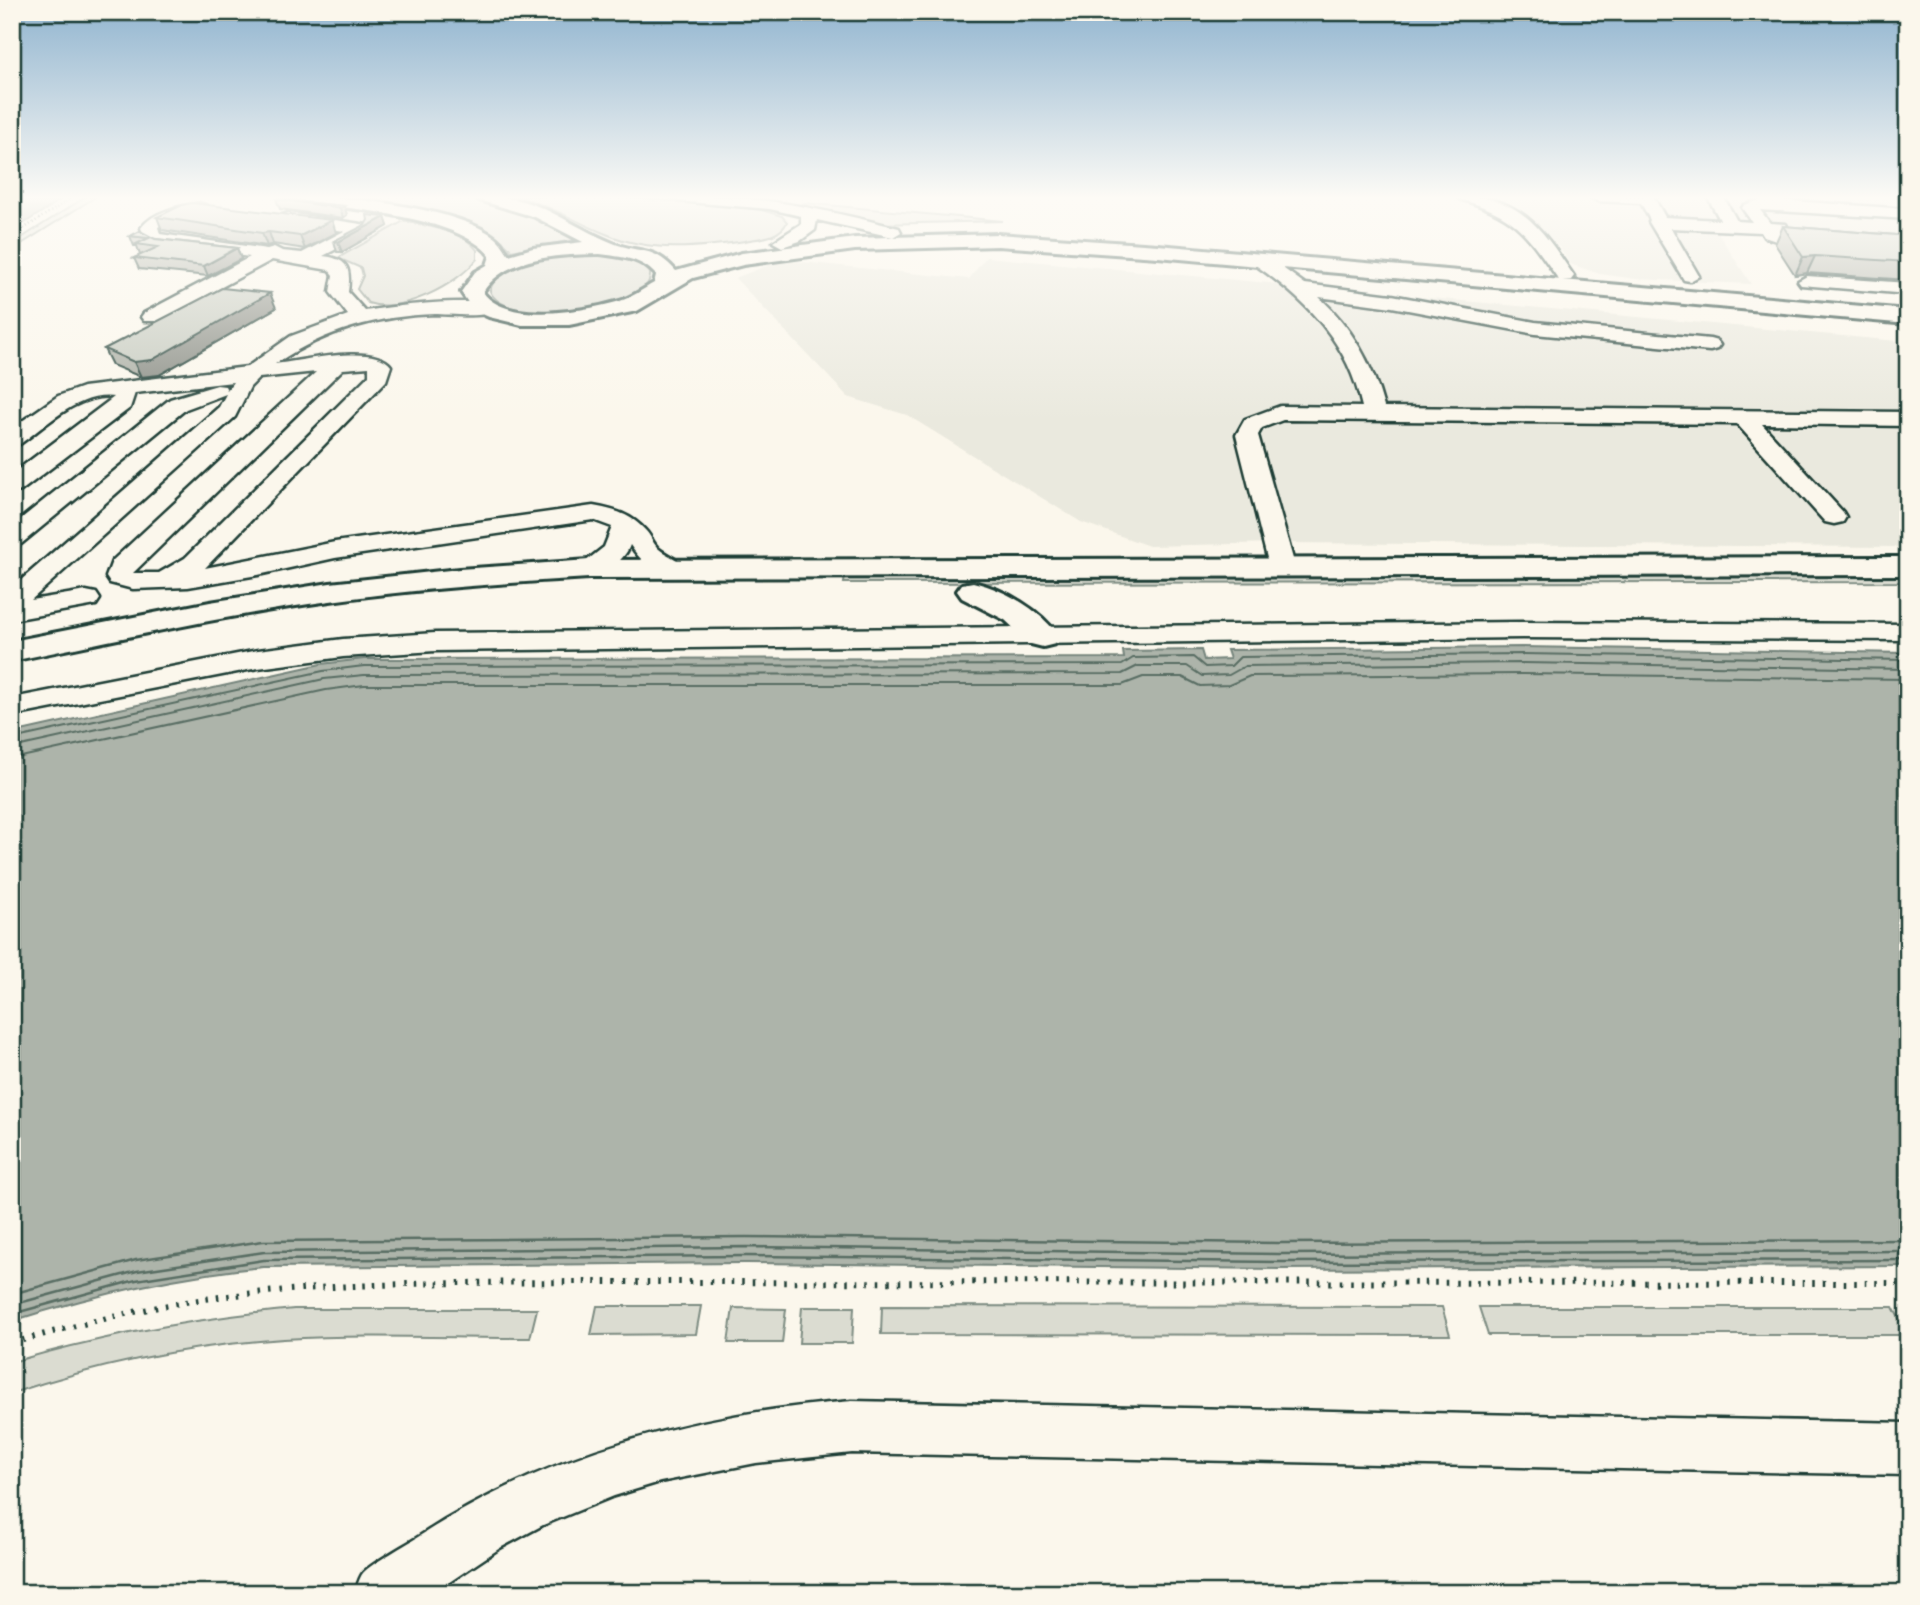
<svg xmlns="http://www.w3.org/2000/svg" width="1920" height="1605" viewBox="0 0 1920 1605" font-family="'Balsamiq Sans',sans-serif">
<rect width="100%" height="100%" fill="#fbf7ec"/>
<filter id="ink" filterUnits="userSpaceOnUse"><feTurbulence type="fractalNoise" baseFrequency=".0143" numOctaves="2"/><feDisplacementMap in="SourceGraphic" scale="14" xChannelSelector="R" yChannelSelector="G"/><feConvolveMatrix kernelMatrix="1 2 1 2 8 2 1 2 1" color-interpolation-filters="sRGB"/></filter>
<g filter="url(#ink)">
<path fill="#eae9de" d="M1485,196H1908V245L1716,230L1751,284L1636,279L1600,274L1570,264L1559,247L1521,209Z
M986,257L1908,342V547L1277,543L1149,546L1081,522L907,415L848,397L735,278L782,260L969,279Z"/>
<path fill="#dbdcd1" stroke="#7d8c82" stroke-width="2" d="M87,196H97L12,250V244Z
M326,196C404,196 510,183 574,240L511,251C497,218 361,201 326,196Z
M517,196H610L758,209L782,216L787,222C780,238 760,238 745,241C698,248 651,253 606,234C574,221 552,206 517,196Z
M804,203L1003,221L878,224L827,215L800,205Z
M404,221C427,227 461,229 477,250V259C457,285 401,314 368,303L357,289L363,276L361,268L338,258Z
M600,254C618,256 639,257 650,273C654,313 505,329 490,291C497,257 573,253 600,254Z
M1908,575V582L844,583L845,576Z
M597,1306H701L696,1334L591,1335Z
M882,1306L1442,1307L1450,1335L881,1334Z
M802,1307H854L852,1343H799Z
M1479,1307H1893L1908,1335H1488Z
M733,1308L786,1309L782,1343H728Z
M294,1309H537L530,1338C448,1338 366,1334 284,1339C192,1345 100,1364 12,1393V1362C105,1335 197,1318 294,1309Z"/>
<path fill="#adb4aa" stroke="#74847b" stroke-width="2" d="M12,196H67L12,231Z
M1523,647L1908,653V1266L1279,1269L746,1263L264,1267C178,1275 94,1295 12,1321V733L321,664L364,659L1124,658L1123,651L1201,650L1204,660L1230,659L1227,650Z"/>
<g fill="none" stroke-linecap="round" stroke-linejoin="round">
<path stroke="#586d63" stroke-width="2" d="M12,739L323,671L364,666L1122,665L1133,658L1193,657L1205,667L1231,666L1240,657L1523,654L1908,660
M12,748L324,679L364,675L1122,674L1138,666H1187L1202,676L1229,675L1245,666L1523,663L1908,669
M12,759L326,690L364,685H1122L1143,677H1182L1200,686L1229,685L1250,676L1523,674L1908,679"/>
<path stroke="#586d63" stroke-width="2.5" d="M12,1294L136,1260L263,1241L746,1237L1279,1243L1908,1240
M12,1305L137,1271L264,1252L746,1247L1279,1254L1908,1251
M12,1314L136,1280L264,1260L746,1256L1279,1262L1908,1260"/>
<defs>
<path id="minor" d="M670,196C752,193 820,209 899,228L901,232L893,237L817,220L815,230L800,241L782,247L773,242L801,224V216L770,209L678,201Z
M1457,196C1520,194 1542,229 1574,276L1571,280H1559C1526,233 1517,215 1459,199Z
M1589,196H1653L1665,217L1720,220L1707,196H1723L1737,221L1752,222L1742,208L1744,205L1762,199L1908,209V219L1760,210L1770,223L1786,224L1788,228L1785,232L1908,241V251L1776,241L1764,237L1761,232L1671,228L1699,276L1690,281L1684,280L1649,222L1650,220L1641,203L1597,201Z
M200,203L206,205L208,208L206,211L187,214L158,227L160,234L267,249L274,247L282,251L302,253L344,231L282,221L280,218L282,215L288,213L361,224L367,225L369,229L367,233L323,256C349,259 351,269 348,292L365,311C387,307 485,294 497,309C490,319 449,314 435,314C377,316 327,330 278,362L275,364C301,361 375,343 391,366L386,381L205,568L335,542L593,506C615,510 631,514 646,531C651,536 653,544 659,549C667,556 679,558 685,568L681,574C660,579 641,562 630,545C624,563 598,579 580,575L576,569L604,547L612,527L593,520L335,558L258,575L188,587L133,589L110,583L106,577L112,561L316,372L259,378L250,387L235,417L31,600L86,591L96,593L100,599L96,605L12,620V588L219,407L226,394L186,409L21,544L12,547V526L170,399L217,385L225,386L227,390L233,382L135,393L130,408L21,491L12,493V474L114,397C79,392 47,425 20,444L12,446V428L58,396L83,387L247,367L291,336L348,315L330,292L333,275L329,270L272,260L158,321H144L141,317L144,313L250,257L154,245L147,241L141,228C153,211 181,206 200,203ZM369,367V375L185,558L159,573H133L343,369Z
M1260,255L1266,256L1305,284L1392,295L1535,322L1710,339L1717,341L1720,345L1717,349L1710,351L1535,334L1392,307L1319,297C1352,327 1373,365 1384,407L1908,412V426L1762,424L1843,512L1846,517L1843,522L1834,524L1825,522L1737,424L1283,420L1262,428L1258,435L1295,566L1291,572L1282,574L1273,572L1269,566L1236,435L1245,419L1280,406L1362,407C1348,342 1307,301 1254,264L1251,260L1254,256Z
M1807,276L1908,283V294L1801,285L1798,281Z
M1522,622L1908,624V640L1522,638L435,651L343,657L258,668L23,714L12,712V698L23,696L258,650L343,639L435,633Z
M852,1401L1908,1423V1475L852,1453L756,1463L660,1482L614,1496L543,1525L500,1548L433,1593H355C357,1587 359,1578 363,1573C372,1563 408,1544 421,1535C551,1451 699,1413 852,1401Z"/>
<path id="major" d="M285,196C334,194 458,207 496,238C501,242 505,249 509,255L533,248L583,242L535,217L479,200L476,196C538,194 561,222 613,243C640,254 653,245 676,271L742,253L855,238L998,234L1158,245L1908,310V324L1158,257L998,246L855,250L743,265L693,278L637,311L569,325H522L489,317L473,310L461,292L475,272L487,265L490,256C460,216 343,208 294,201ZM600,254C622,257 641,258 656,275L654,283C643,289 631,298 620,301C586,311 506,325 483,292C506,255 561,255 600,254Z
M1908,557V575L589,578C503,583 416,589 330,601C223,616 118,639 12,661V641L210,602L330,583L459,569L589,560Z
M973,582C1004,589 1041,610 1059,637L1055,644L1043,647L1031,644L1005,620L962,598L957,591L962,584Z"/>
</defs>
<use href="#minor" stroke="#1f3d34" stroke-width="5"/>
<use href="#major" stroke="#1f3d34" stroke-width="6"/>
<path stroke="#1f3d34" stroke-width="2.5" stroke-dasharray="1 2.5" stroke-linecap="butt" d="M12,236L75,196"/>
<path stroke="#1f3d34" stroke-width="6" stroke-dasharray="2.5 8" stroke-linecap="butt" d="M12,1343C81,1324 149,1306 220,1297C339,1282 460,1283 581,1282L1908,1283"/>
<use href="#minor" fill="#fbf7ec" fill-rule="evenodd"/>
<use href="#major" fill="#fbf7ec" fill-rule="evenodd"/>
</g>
<path fill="#a9ada3" stroke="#1f3d34" stroke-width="2" d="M276,199L344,206L347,215L343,218L280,209Z
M157,217L336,233L305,249L273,244L267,246L162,230Z
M385,217L388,226L342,252H337L334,241Z
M1783,226L1908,236V280L1807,273L1795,275L1775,244Z
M130,236L237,248L241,259L208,276L139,269L134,258L142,255H140L137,246H134Z
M276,308L159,375L141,377L112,365L104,349Z"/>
<path fill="#898d85" stroke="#1f3d34" stroke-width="2" d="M344,206L347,215L343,218L340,208Z
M385,217L388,226L342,252L338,242Z
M332,220L336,233L305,249L300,236Z
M269,232L273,244L267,246L262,233Z
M237,248L241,259L208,276L204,266Z
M1815,256L1807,273L1795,275L1803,257Z
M270,293L276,308L159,375L141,377L134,362Z"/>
<path fill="#c4c9be" stroke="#1f3d34" stroke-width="2" d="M276,199L344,206L340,208Z
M192,203L332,220L300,236L269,232L262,233L157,217L182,205Z
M367,215L385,217L338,242L334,241L365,225L368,220Z
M1783,226L1908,236V262L1815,256L1803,257Z
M140,231L155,239L237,248L204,266L134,258L158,247L136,244L149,238L130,236Z
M222,288L270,293L152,360L134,362L104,349Z"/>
</g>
<linearGradient id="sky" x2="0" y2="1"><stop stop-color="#90b4cf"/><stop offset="0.47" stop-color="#fdfbf6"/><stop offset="1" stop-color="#fdfbf6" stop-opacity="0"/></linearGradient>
<rect width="1920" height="421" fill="url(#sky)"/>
<rect width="1920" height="1605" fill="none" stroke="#fbf7ec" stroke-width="42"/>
<rect x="21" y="21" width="1878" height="1563" fill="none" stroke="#1f3d34" stroke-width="2.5" filter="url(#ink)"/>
</svg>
